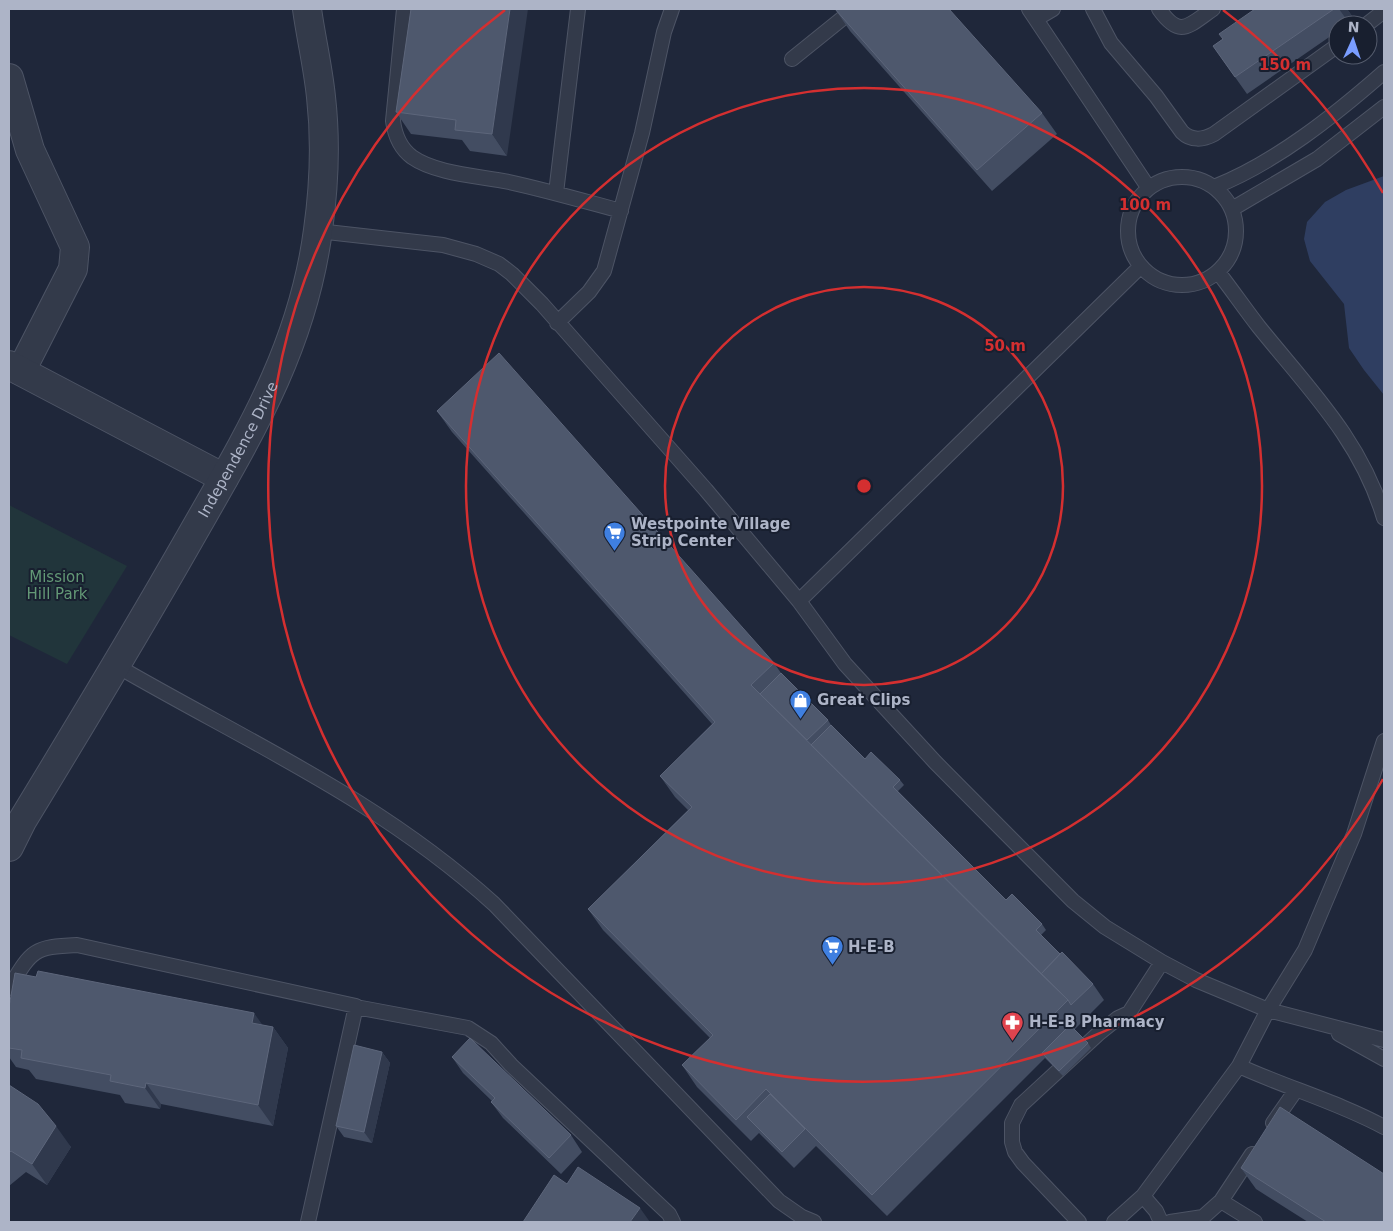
<svg xmlns="http://www.w3.org/2000/svg" width="1393" height="1231" viewBox="0 0 1393 1231" font-family="'DejaVu Sans',sans-serif">
<rect width="100%" height="100%" fill="#1f273a"/>
<path fill="#21353b" d="M9,505L127,566L67,664L9,635Z"/>
<path fill="#2f3e61" d="M1384,176V395L1364,370L1349,348L1344,304L1310,261L1304,239L1307,222L1325,202L1346,190Z"/>
<g fill="none" stroke-linecap="round" stroke-linejoin="round">
<defs>
<path id="service" d="M404,9L393,121C395,136 400,148 412,157C436,174 480,176 509,182C546,190 584,201 621,211
M1029,9L1148,187
M1093,9L1111,43L1156,96L1182,132C1191,141 1203,140 1214,134L1338,45
M1159,9C1180,39 1188,26 1213,9
M1036,19L1053,9
M1366,25L1384,11
M792,59L854,9
M1128 231a54 54 0 1 1 108 0a54 54 0 1 1-108 0Z
M1214,187C1275,163 1335,115 1384,72
M556,193L578,9
M1232,209L1317,159L1384,107
M318,231L443,245L476,254L499,264L512,274L542,304L706,490L799,601L845,664L935,762L1073,901L1105,927L1162,962L1196,980L1268,1010L1384,1040
M1218,272C1232,290 1245,309 1259,327C1308,388 1361,440 1384,518
M557,323L589,292L604,271L642,133L664,32L672,9
M799,601L1141,266
M117,666C248,742 380,800 494,904L779,1201L802,1217L814,1222
M9,988C32,950 33,947 77,945L356,1006L308,1222
M356,1007L468,1028L491,1043L511,1065L669,1214L673,1222
M1339,1034L1384,1059
M1239,1066C1287,1088 1338,1102 1384,1127
M1273,1123L1296,1090
M1143,1196L1156,1211L1161,1222
M1221,1201L1252,1154
M1079,1222L1023,1163L1015,1152L1012,1142V1123L1021,1105L1098,1034L1118,1018L1129,1013L1162,962
M1114,1222L1143,1196L1239,1066L1268,1010L1305,950L1354,834L1384,741
M1170,1222L1203,1217L1221,1201L1255,1222"/>
<g id="minor">
<path d="M9,78L30,150L75,247L73,269L21,371"/>
<path d="M9,365L224,478"/>
<path id="s1" d="M9,847L22,821C78,729 133,638 186,545C245,441 302,352 318,230C324,187 326,141 321,97C318,67 311,38 307,9"/>
</g>
</defs>
<use href="#service" stroke="#4d5465" stroke-width="16"/>
<use href="#minor" stroke="#4d5465" stroke-width="30"/>
<use href="#service" stroke="#333a4a" stroke-width="14"/>
<use href="#minor" stroke="#333a4a" stroke-width="28"/>
</g>
<path fill="#434d62" d="M411,9L507,156L470,151L462,140L411,134L396,112Z
M835,9L1042,113L1057,134L992,191L850,31Z
M1255,9H1347L1352,16L1349,23L1346,25H1338V31L1247,94L1213,46L1223,39Z
M437,411L774,663L781,673L828,720L831,725L865,759L900,780L904,785L898,791L1006,900L1042,924L1046,930L1041,935L1060,954L1093,984L1104,1000L1074,1030L1088,1043L1091,1048L1063,1076L1045,1058L887,1216L816,1146L794,1168L759,1133L751,1141L697,1087L682,1065L710,1038L603,930L588,909L688,810L675,797L660,776L712,724L452,432Z
M9,1007L263,1025L273,1027L288,1048L273,1126L161,1104L160,1109L125,1103L120,1095L36,1079L29,1070L16,1067L9,1057Z
M382,1052L390,1063L372,1143L344,1137L336,1126Z
M452,1057L571,1135L582,1152L561,1174L503,1118L491,1102L492,1101L463,1073Z
M9,1085L71,1147L47,1185L26,1172L9,1186Z
M1241,1168L1384,1222H1308L1256,1189Z"/>
<path fill="#30394d" d="M510,9H528L507,156L492,134Z
M1339,9H1347L1352,16L1349,23Z
M254,1013L269,1034L252,1023Z
M273,1027L288,1048L273,1126L258,1105Z
M382,1052L390,1063L372,1143L364,1132Z
M146,1083L161,1104L160,1109L145,1088Z
M56,1126L71,1147L47,1185L32,1164Z
M640,1208L650,1222H630Z"/>
<path fill="#4e586d" stroke="#5d667b" d="M411,9H510L492,134L455,130L456,120L396,112Z
M835,9H949L1042,113L977,170Z
M1255,9H1334L1235,77L1213,46L1223,39L1219,34Z
M499,353L774,663L751,685L1068,1000L872,1195L766,1089L736,1120L682,1065L713,1035L588,909L692,807L660,776L715,722L437,411Z
M781,673L828,720L807,740L760,694Z
M831,725L865,759L871,752L900,780L893,787L1006,900L1012,894L1042,924L1036,930L1060,954L1041,974L811,745Z
M1062,952L1093,984L1071,1005L1068,1000L1041,974Z
M38,971L254,1013L252,1023L273,1027L258,1105L146,1083L145,1088L110,1081L111,1075L21,1058L22,1050L9,1048V1007L15,973L36,977Z
M1070,1025L1088,1043L1059,1071L1042,1053Z
M470,1038L571,1135L549,1158L491,1102L495,1098L452,1057Z
M354,1045L382,1052L364,1132L336,1126Z
M9,1085L38,1104L56,1126L32,1164L11,1151L9,1153Z
M770,1094L805,1129L782,1152L747,1117Z
M1280,1107L1384,1174V1222H1326L1241,1168Z
M578,1167L640,1208L630,1222H523L554,1175L567,1184Z"/>
<g fill="none" stroke="#d42f30" stroke-width="2.5">
<circle cx="864" cy="486" r="199"/>
<circle cx="864" cy="486" r="398"/>
<path d="M1383 779A596 596 0 1 1 505 10M1223 10A596 596 0 0 1 1383 193"/>
</g>
<defs>
<symbol id="supermarket-pin" viewBox="-11 -11 22 30"><path d="M0 17L-7.5 6A9.5 9.5 0 1 1 7.5 6Z" fill="#3f7fe0" stroke="#181f2f"/><path d="M-6-5.5h2.5l.6 2H6L4.5 2H-2.5L-4.4-4H-6ZM-1.5 3.2a1.3 1.3 0 1 0 .1 0ZM3 3.2a1.3 1.3 0 1 0 .1 0Z" fill="#fff"/></symbol>
<symbol id="shop-pin" viewBox="-11 -11 22 30"><path d="M0 17L-7.5 6A9.5 9.5 0 1 1 7.5 6Z" fill="#3f7fe0" stroke="#181f2f"/><path d="M-5-2.5h2.3a2.7 3.5 0 0 1 5.4 0H5L5.5 6h-11ZM-1.5-2.5h3a1.5 2.3 0 0 0-3 0Z" fill="#fff"/></symbol>
<symbol id="pharmacy-pin" viewBox="-11 -11 22 30"><path d="M0 17L-7.5 6A9.5 9.5 0 1 1 7.5 6Z" fill="#e0444e" stroke="#181f2f"/><path d="M-2-6h4v4h4v4h-4v4h-4v-4h-4v-4h4Z" fill="#fff"/></symbol>
</defs>
<g fill-rule="evenodd">
<use href="#supermarket-pin" x="602" y="520" width="25" height="34"/>
<use href="#shop-pin" x="788" y="688" width="25" height="34"/>
<use href="#supermarket-pin" x="820" y="934" width="25" height="34"/>
<use href="#pharmacy-pin" x="1000" y="1010" width="25" height="34"/>
</g>
<g text-anchor="middle" stroke-width="4" stroke-linejoin="round" paint-order="stroke">
<g font-size="15" fill="#adb4c7" stroke="#181f2f">
<text dy="5" stroke="none"><textPath href="#s1" startOffset="459">Independence Drive</textPath></text>
</g>
<g font-size="15" font-weight="bold" fill="#adb4c7" stroke="#181f2f" text-anchor="start">
<text x="631" y="529">Westpointe Village<tspan x="631" dy="17">Strip Center</tspan></text>
<text x="817" y="705">Great Clips</text>
<text x="848" y="952">H-E-B</text>
<text x="1029" y="1027">H-E-B Pharmacy</text>
</g>
<g font-size="15" fill="#639976" stroke="#181f2f">
<text x="57" y="582">Mission<tspan x="57" dy="17">Hill Park</tspan></text>
</g>
</g>
<circle cx="864" cy="486" r="8" fill="#d42f30" stroke="#181f2f" stroke-width="2.5"/>
<g font-size="15" text-anchor="middle" font-weight="bold" fill="#d42f30" stroke="#181f2f" stroke-width="4" stroke-linejoin="round" paint-order="stroke">
<text x="1285" y="70">150 m</text>
<text x="1145" y="210">100 m</text>
<text x="1005" y="351">50 m</text>
</g>
<rect width="1393" height="1231" fill="none" stroke="#adb4c7" stroke-width="20"/>
<g transform="translate(1353 40) rotate(3)"><circle r="24" fill="#181f2f" stroke="#545b6c"/>
<path d="M0-4L9 19L0 12L-9 19Z" fill="#7a9dff"/>
<text y="-8" font-size="14" font-weight="bold" text-anchor="middle" fill="#adb4c7">N</text>
</g>
</svg>
